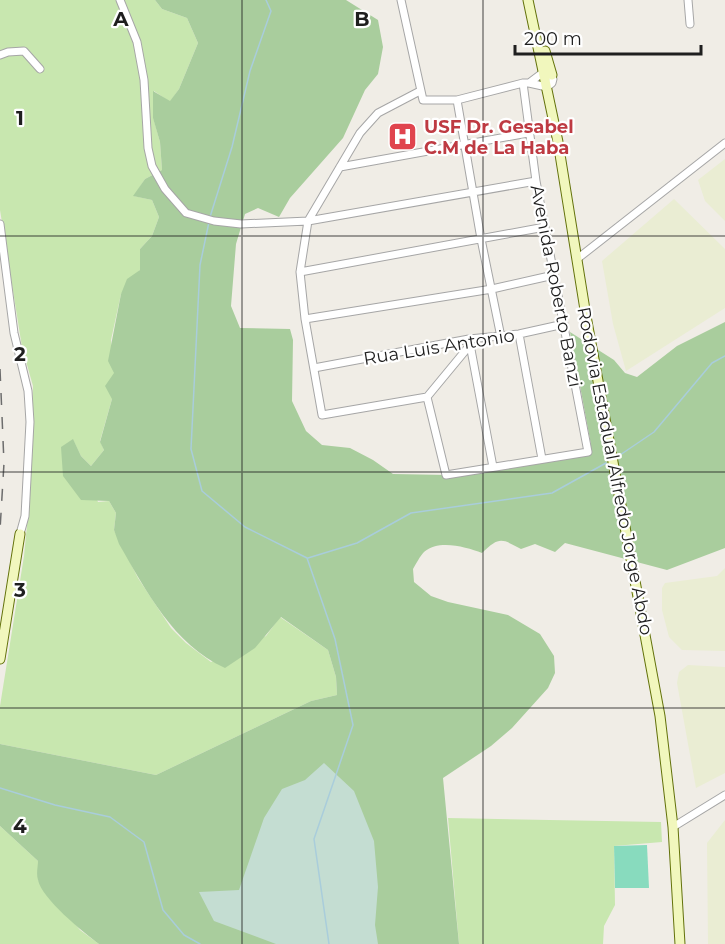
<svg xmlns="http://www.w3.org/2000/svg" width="725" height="944" viewBox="0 0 725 944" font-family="Montserrat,sans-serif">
<rect width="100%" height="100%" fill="#f0ede6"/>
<path fill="#eaedd3" d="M725,159V221L705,201L698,180Z
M674,199L725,249V308L626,371L613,324L602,261Z
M725,568V651L682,650L669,637L662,610V588L665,583L717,576Z
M688,665L725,667V773L696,788L677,683L679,672Z
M725,820V944H708L707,843Z"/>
<path fill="#c8e7af" d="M0,0H155L162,9L187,18L198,43L179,89L170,102L154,91L153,117L160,142L162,170L145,179L134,196L152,200L159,217L152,236L140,249V270L121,294L111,340L114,373L112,399L100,441L104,450L91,466L81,456L73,440L98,502L109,501L116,513L114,530L138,578L171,628L186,643L211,662L266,636L280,617L328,650L336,677L337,695L311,701L156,775L0,744V706L24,556L28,515L33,386L22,347L0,210Z
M448,818L661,822L662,842L614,846L615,905L604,926L603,944H459Z
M0,826L38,861V880L80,930L99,944H0Z"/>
<path fill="#a9cd9d" d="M155,0H346L378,20L383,47L378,74L365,90L343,138L290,198L279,217L258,208L245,214L236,244L231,306L240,328L290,329L293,340L292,401L306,431L322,445L350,448L373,460L393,474L446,475L588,452L591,445L570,332L614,360L625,373L637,377L677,346L725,322V548L667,570L565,543L555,552L535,544L521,549C501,538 499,537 482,553C466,547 439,539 424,552C420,556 416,564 413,569L414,582L431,596L448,602L508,615L540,634L554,656L555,673L548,688L512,728L491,746L443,778L459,944H99C83,932 42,899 38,880C36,874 38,866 38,861L0,826V744L156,775L311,701L337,695L336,677L328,650L281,617L255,648L225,668C173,644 147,592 119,544L114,530L116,513L109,501L81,500L63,476L61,447L73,439L81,456L91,466L104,450L100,442L112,399L105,386L114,373L108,361L121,294L127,279L140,270V249L152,236L159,217L152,200L133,196L145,179L162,170L160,142L153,118V91L170,101L179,89L198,43L187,18L162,9Z"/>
<path fill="#c4ddd2" d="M324,763L354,791L374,841L378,887L375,925L378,944H276L214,921L199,892L239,890L264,818L282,789L305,780Z"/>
<path fill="#88dbbe" d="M647,845L649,888H615L614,846Z"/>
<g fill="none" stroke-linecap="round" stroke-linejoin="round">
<path stroke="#a9cddb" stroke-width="1.5" d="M210,217L232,147L250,71L271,11L266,0
M209,222L200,265L191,449L202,491L245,527L307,558L335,639L353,725L314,839L329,944
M620,455L654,432L712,363L725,356
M308,558L357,543L411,513L552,493L606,463
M0,788L55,805L110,817L144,842L163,910L184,935L200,944"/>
<defs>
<path id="street" d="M120,0L137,42L144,80L148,148L152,166L165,189L186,213L214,221L241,224L308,221L536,181
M401,0L423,100H457L523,83H529L547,87L552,83L553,79L549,73L541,74L529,83
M688,0L690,24
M0,55L8,52L24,51L40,69
M420,91L378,113L360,133L308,221L300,272L305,319L322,415L427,397
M457,100L481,239L501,337
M340,167L528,133
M0,224L14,333L28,391L30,422L25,516L20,534
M577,259L725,143
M300,272L545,227
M305,319L492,289L554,275
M519,334L542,459
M469,339L493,467
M314,368L469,339L519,334L564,324
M427,397L446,475L588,452L536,181L523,83
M427,397L470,345
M673,827L725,795"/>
<path id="secondary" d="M528,0L558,142L586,316L660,716L673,827L680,944
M545,51L552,75
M0,659L20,534"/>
</defs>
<use href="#street" stroke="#a6a6a6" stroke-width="9"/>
<use href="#secondary" stroke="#63720a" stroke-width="11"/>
<use href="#street" stroke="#fff" stroke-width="7"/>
<use href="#secondary" stroke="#f1f7bd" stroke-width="9"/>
<path stroke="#6d6d6d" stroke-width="1.5" stroke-dasharray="12 12" stroke-linecap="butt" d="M0,369L4,463L0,530"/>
</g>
<path fill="none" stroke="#1f1f1f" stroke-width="1.5" stroke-opacity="0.55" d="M242,0V944M483,0V944M0,236H725M0,472H725M0,708H725"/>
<defs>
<symbol id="hospital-square" viewBox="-11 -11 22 22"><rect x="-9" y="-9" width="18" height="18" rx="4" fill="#e0444e" stroke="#fff"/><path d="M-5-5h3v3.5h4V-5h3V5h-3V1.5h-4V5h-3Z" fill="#fff"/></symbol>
</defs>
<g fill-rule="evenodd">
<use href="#hospital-square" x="386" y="120" width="33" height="33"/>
</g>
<g text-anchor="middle" stroke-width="4.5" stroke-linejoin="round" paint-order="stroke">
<g font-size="18" font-weight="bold" fill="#be3a42" stroke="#fff" text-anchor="start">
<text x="424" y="133">USF Dr. Gesabel<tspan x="424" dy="21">C.M de La Haba</tspan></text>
</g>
<g font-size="18" fill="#1f1f1f" stroke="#fff">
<text transform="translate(556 286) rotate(79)" y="6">Avenida Roberto Banzi</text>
<text transform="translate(439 347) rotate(-9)" y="6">Rua Luis Antonio</text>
<text transform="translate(615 471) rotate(79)" y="6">Rodovia Estadual Alfredo Jorge Abdo</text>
</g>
</g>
<g font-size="20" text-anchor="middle" font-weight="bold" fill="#1f1f1f" stroke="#fff" stroke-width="4.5" stroke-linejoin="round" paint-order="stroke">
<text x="121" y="26">A</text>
<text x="362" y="26">B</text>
<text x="20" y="125">1</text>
<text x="20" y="361">2</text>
<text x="20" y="597">3</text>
<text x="20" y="833">4</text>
</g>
<path d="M515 45v9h186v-9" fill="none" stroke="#1f1f1f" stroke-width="3"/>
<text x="524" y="45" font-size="18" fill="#1f1f1f" stroke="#ffffff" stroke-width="4.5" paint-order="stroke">200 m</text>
</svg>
